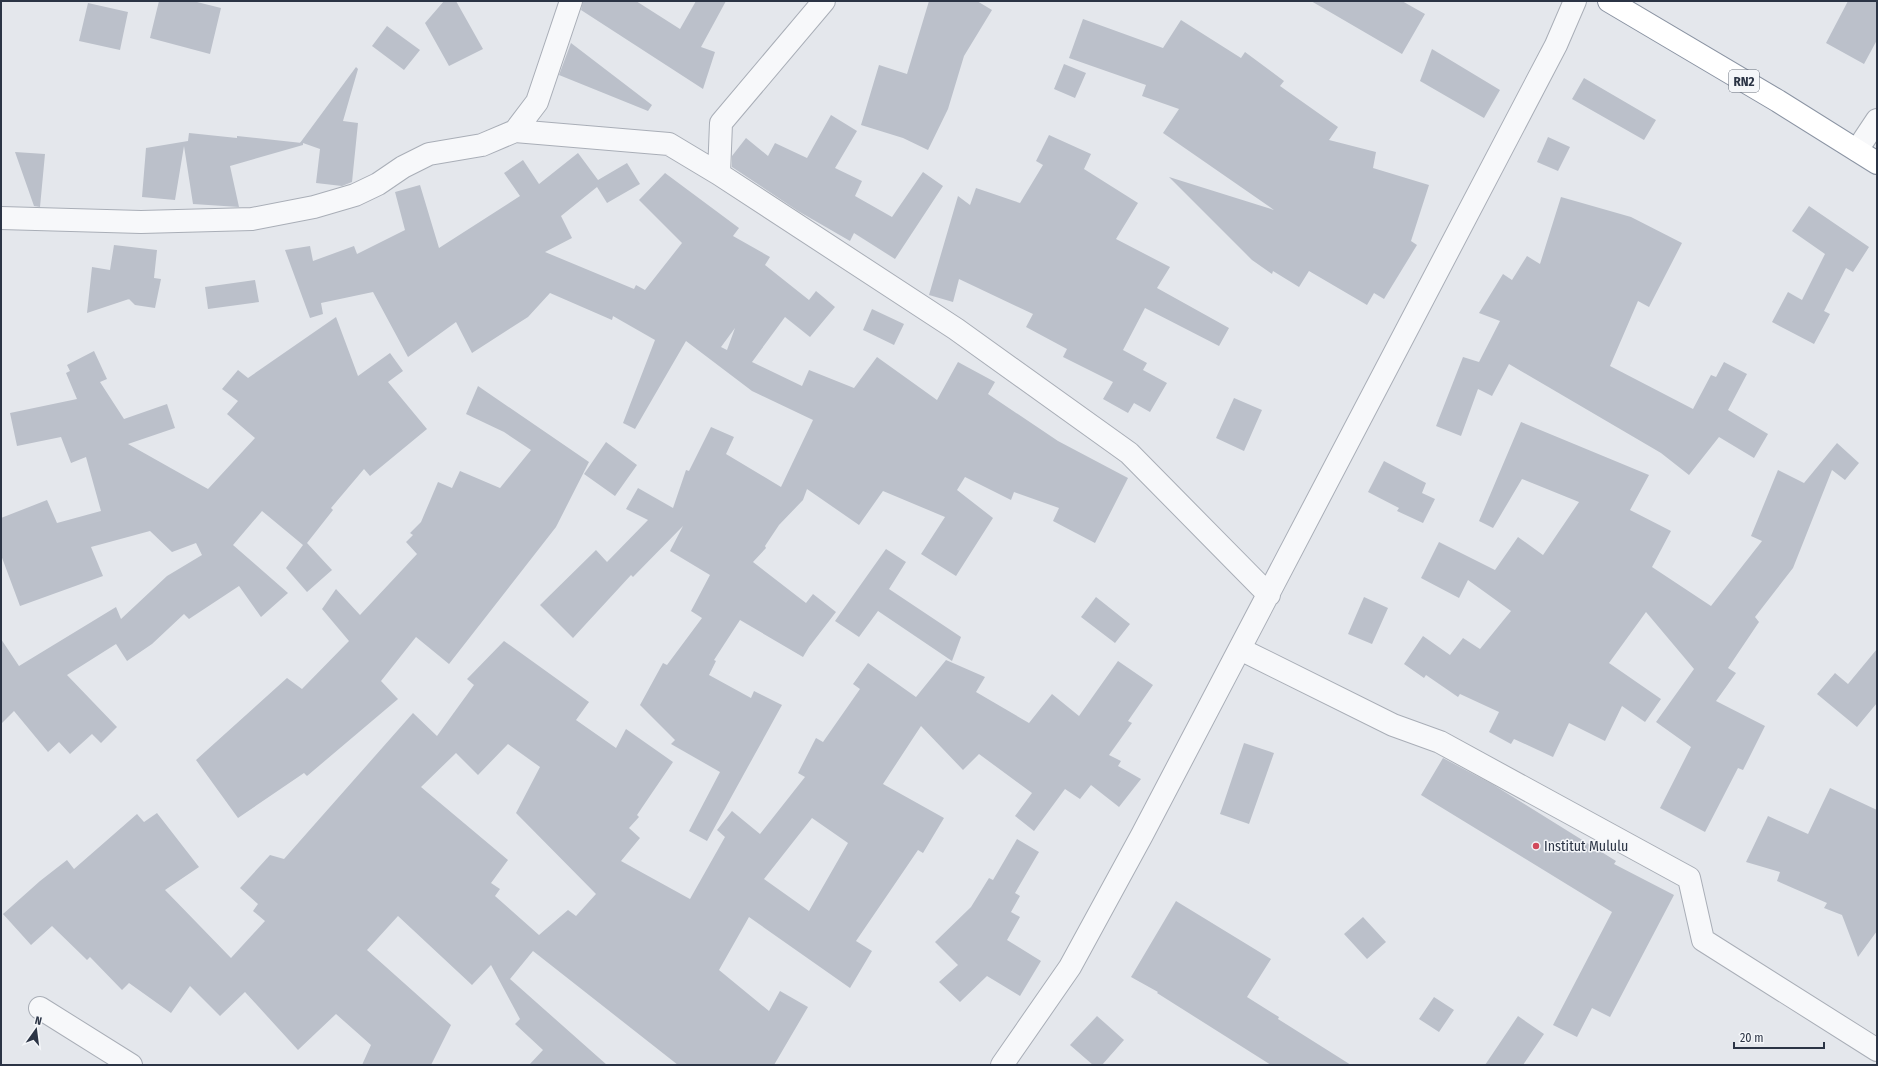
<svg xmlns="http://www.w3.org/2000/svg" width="1878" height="1066" viewBox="0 0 1878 1066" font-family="'Fira Sans Condensed',sans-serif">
<rect width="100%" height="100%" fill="#e4e7ec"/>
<path fill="#bbc0ca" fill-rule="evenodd" d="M159,1H193L221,8L210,54L150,38Z
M444,1H456L483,49L449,66L425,23Z
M583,1H636L680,29L696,1H726L701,47L715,52L703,89L581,10Z
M929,1H977L992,10L964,56L948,109L928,150L903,138L861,125L879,65L907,74Z
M1311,1H1402L1425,14L1402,54Z
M1848,1H1877V40L1864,64L1826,43Z
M88,3L128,12L120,50L79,41Z
M1083,19L1163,48L1181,20L1241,58L1245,52L1284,81L1280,86L1338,127L1329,140L1376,152L1373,168L1429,185L1411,241L1417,245L1384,299L1374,293L1367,305L1309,271L1299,287L1273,271L1272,274L1252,260L1169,177L1274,210L1163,133L1179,109L1142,96L1146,85L1069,58Z
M387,26L420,50L404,70L372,46Z
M571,43L652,105L648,111L559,75Z
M1432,49L1500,90L1484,118L1420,81Z
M1064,64L1086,73L1075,98L1054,89Z
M356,67L358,69L343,121L358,123L352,182L342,186L316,183L320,149L303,143V145L230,166L239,207L193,204L184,146L175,200L142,197L146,148L188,141L189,133L237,138V136L302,143H300Z
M1584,78L1656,120L1644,140L1572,99Z
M831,115L857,131L835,168L862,181L855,196L892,217L923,172L943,186L895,259L854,233L850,241L798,211L732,167V156L746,138L768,156L775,143L807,158Z
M1049,135L1091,154L1084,169L1138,203L1116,239L1170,267L1157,288L1229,328L1219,346L1145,308L1123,350L1147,363L1143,370L1167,383L1150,412L1134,403L1128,413L1103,399L1113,382L1063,357L1067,349L1026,327L1033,314L959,279L953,302L929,295L958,196L970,205L976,188L1020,203L1043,165L1036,161Z
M1548,137L1570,147L1558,171L1537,162Z
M15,152L45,154L40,207L34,206Z
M578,153L598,180L627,163L640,184L607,203L597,187L561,216L572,238L545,252L634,289L636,285L645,290L682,243L639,200L665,173L739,228L733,236L770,257L765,265L809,300L816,291L835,307L810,337L785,317L752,362L802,386L809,370L854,388L877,357L937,400L958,362L995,382L988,394L1058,441L1128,478L1095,543L1053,521L1059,508L1014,492L1011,500L965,477L957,490L993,518L956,576L921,554L945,517L883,491L859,525L807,489L803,500L779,525L765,546L766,548L753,562L806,603L813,594L836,612L809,647L803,657L740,620L714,660L716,661L709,675L751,698L754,691L782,705L707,841L689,831L720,772L671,744L675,740L640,705L663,663L667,665L702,618L691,611L710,575L670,551L683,526L633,577L631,575L573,638L540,605L596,550L607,562L648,520L626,509L638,488L673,508L686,470L689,471L711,427L734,437L726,454L781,487L813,420L752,391L686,341L635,429L623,423L655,340L613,316L612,320L550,293L528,317L472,353L456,322L408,357L373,292L321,303L323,314L310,318L285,250L310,246L313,261L354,246L357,254L405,230L395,192L420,185L439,248L520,196L504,173L523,160L539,184ZM735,328L727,350L721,347Z
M1561,197L1631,217L1682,243L1649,307L1638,301L1610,366L1693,409L1711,375L1716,377L1724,362L1747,374L1728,410L1768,434L1754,458L1719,437L1689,475L1661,453L1509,364L1492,396L1478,389L1461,436L1436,426L1463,357L1479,362L1500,321L1479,313L1503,274L1512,280L1527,256L1540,264Z
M1809,206L1869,247L1853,272L1846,268L1824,311L1830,314L1814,344L1772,322L1788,292L1802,300L1825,254L1792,231Z
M114,245L157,250L154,278L161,279L155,308L135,305L128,298L129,299L87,313L92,267L110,270Z
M255,280L259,302L208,309L205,287Z
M872,309L904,324L894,345L863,330Z
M336,317L358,376L390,353L403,371L388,382L427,429L370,476L364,469L331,508L333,510L307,543L332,570L307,592L286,568L303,545L262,511L233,545L288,593L261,617L239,586L189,619L184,614L152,644L127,661L116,644L67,675L117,727L101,743L92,734L70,754L59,742L48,752L14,711L1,724V639L19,666L116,607L121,619L167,576L202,555L196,543L172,552L150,531L91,547L103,576L20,606L1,555V518L47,500L57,523L101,511L86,457L71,463L61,437L17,446L10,413L77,399L66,373L70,371L67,365L94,351L107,379L100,382L124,419L167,404L175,428L128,444L208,489L255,438L227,414L238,401L222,389L238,370L248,378Z
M478,386L589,462L556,527L449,664L416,637L381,681L398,699L307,776L304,773L238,818L196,760L287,678L302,689L349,641L322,609L336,589L360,615L417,554L406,542L413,535L410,533L421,522L438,482L452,488L460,471L500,488L531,450L504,432L466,414Z
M1234,398L1262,410L1244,451L1216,438Z
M1521,422L1649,475L1630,510L1671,531L1652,567L1711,606L1762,541L1751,536L1778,470L1804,483L1837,443L1859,463L1845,480L1832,470L1793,568L1755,617L1759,622L1728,668L1736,673L1716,701L1765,726L1743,770L1738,768L1705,832L1660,808L1691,747L1656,722L1694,669L1646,612L1609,663L1661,699L1645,722L1622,706L1605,741L1569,723L1553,757L1514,739L1511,744L1489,732L1499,712L1460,694L1458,697L1426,675L1424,678L1404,664L1423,636L1450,655L1463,638L1480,649L1511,611L1468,580L1459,598L1421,578L1439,542L1495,570L1518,537L1543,555L1579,502L1522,479L1493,528L1479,521Z
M606,442L637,465L615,496L584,474Z
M1384,461L1426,483L1422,493L1435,499L1423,523L1397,511L1399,508L1368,492Z
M886,549L906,562L889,589L961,637L952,661L878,611L859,637L835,621Z
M1096,597L1130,624L1115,643L1081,617Z
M1364,597L1388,608L1372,644L1348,634Z
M504,641L589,702L576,720L616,748L626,729L673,762L637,815L639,817L629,828L640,838L621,861L690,899L725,837L717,830L732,811L760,834L805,777L798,773L816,738L823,742L860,689L853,684L868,663L916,697L946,660L985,677L976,692L1029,723L1052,694L1079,716L1118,661L1153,685L1128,721L1132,723L1109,755L1121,761L1118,766L1141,779L1119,807L1091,785L1080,799L1065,789L1034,831L1015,816L1032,793L979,754L963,770L921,726L883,784L944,818L923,853L918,850L856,941L872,951L850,988L749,917L719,970L769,1011L780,991L808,1007L774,1065H678L533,951L510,979L607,1065H529L543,1050L515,1024L520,1019L491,965L472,985L398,916L367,950L451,1025L431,1065H362L371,1045L336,1014L298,1050L245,992L220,1016L190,986L171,1013L129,983L122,990L90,957L87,960L52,926L31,945L3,914L40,881L67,860L74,869L137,814L144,822L157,813L199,867L165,890L231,958L265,921L253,911L258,904L240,888L270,855L284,859L413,713L437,736L474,685L467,679ZM508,744L540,767L516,813L596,894L576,916L568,910L539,935L495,896L500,889L491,883L508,860L421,787L456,753L478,775ZM812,818L848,843L809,911L764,879Z
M1877,649V703L1857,727L1817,694L1835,673L1848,684Z
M1244,743L1274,753L1249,824L1220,814Z
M1443,758L1492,784L1616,861L1614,864L1674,895L1610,1017L1592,1008L1577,1037L1553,1025L1612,912L1421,795Z
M1830,788L1877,810V931L1858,957L1842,915L1824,908L1827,903L1777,881L1780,872L1746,862L1768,816L1808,834Z
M1017,839L1039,852L1015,893L1020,896L1011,912L1020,917L1007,940L1041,961L1020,996L987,976L960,1002L939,982L958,965L935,942L971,907L989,878L993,880Z
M1176,901L1271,959L1247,997L1279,1017L1278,1019L1351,1065H1271L1157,993L1158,992L1131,977Z
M1363,917L1386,942L1367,959L1344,934Z
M1434,997L1454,1010L1439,1032L1419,1019Z
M1097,1016L1124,1040L1102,1065H1093L1070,1045Z
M1518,1016L1544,1034L1523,1065H1485Z"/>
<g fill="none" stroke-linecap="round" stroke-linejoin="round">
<defs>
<path id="street" d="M515,131L669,144L719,174L956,329L1129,453L1269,595
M1857,150L1877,120
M719,174L721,123L824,1
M1,218L141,222L252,219L314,207L355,195L378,184L403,167L429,154L482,145L515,131L537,102L571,1
M1240,649L1393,725L1440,742L1689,878L1703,940L1877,1050
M40,1008L131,1065
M1002,1065L1070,967L1142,835L1556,45L1575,1"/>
<path id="highway" d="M1609,1L1778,101L1877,163"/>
</defs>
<use href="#street" stroke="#a9aeb7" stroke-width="24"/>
<use href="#highway" stroke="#8b94a3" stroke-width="24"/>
<use href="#street" stroke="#f7f8fa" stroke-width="22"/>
<use href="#highway" stroke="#fff" stroke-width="22"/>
</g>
<circle fill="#d1495b" stroke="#f4f6f9" stroke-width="1.5" cx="1536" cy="846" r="4"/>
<g text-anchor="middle" stroke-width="3" stroke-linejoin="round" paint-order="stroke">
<rect fill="#f4f6f9" stroke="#676e7b" stroke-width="1" x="1729" y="70" width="30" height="22" rx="3"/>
<g font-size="13" font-weight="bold" fill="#2b3445">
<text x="1744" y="86">RN2</text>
</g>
<g font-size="14" fill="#2b3445" stroke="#f4f6f9" text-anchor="start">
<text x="1544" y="851">Institut Mululu</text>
</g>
</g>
<rect width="1878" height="1066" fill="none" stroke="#2b3445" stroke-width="4"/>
<g transform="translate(36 1030) rotate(14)" stroke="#f4f6f9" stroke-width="3" paint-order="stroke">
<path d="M0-3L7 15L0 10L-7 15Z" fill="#2b3445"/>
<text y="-6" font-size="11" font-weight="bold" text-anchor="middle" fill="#2b3445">N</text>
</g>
<path d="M1734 1042v6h90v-6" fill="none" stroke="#2b3445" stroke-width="2"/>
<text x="1740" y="1042" font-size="12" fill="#2b3445" stroke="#f4f6f9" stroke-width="3" paint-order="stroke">20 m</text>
</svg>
